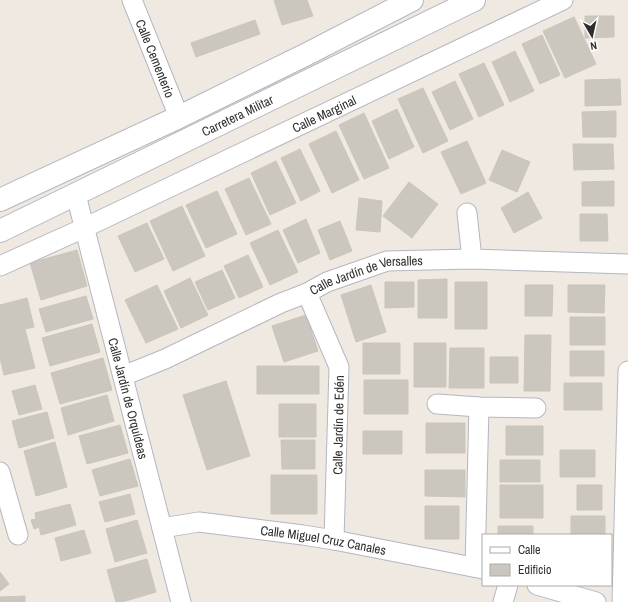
<svg xmlns="http://www.w3.org/2000/svg" width="628" height="602" viewBox="0 0 628 602" font-family="'Archivo Narrow',sans-serif">
<rect width="100%" height="100%" fill="#efe9e1"/>
<path fill="#cbc7bf" stroke="#cbc5ba" d="M274,0H307L313,16L282,25Z
M585,16H614V37L585,38Z
M574,17L596,64L565,78L543,31Z
M255,20L260,34L196,57L191,43Z
M542,35L560,75L540,84L522,44Z
M515,51L534,91L510,102L492,62Z
M484,63L504,105L479,117L459,74Z
M620,79L621,105L585,106V80Z
M455,81L473,119L450,130L432,92Z
M423,88L448,141L423,153L398,99Z
M397,109L414,147L389,159L372,121Z
M616,111V137H583L582,112Z
M364,113L389,168L364,179L339,125Z
M336,131L359,180L332,193L309,144Z
M467,141L486,183L461,194L441,152Z
M573,144H613L614,169L574,170Z
M300,149L320,191L301,201L281,158Z
M502,150L530,162L517,192L489,180Z
M276,161L296,203L270,215L251,173Z
M249,178L271,224L246,235L225,189Z
M614,181V206H582V182Z
M409,182L438,204L412,238L383,216Z
M217,191L237,234L206,248L186,205Z
M528,192L542,218L514,233L501,208Z
M359,198L382,201L380,232L356,230Z
M182,206L205,256L173,271L150,221Z
M580,214H607L608,241H580Z
M306,219L320,253L298,263L283,230Z
M340,221L352,251L330,260L318,230Z
M147,223L164,259L135,272L118,236Z
M278,230L298,272L270,285L250,243Z
M77,250L87,286L41,300L30,263Z
M248,255L263,287L239,298L224,266Z
M222,270L235,298L208,310L195,282Z
M190,278L208,315L181,328L164,291Z
M447,279V318H418V280Z
M385,282H414V307L385,308Z
M455,282H487V329H455Z
M157,285L178,329L146,343L125,300Z
M371,285L386,332L356,342L341,295Z
M525,285H553L552,316H525Z
M568,285H605L604,313L568,312Z
M86,296L93,319L46,332L39,309Z
M27,298L34,327L25,329L35,368L4,375L0,358V305Z
M306,315L318,351L284,362L272,326Z
M570,317H605V345H570Z
M92,324L100,352L50,366L42,338Z
M525,335H551L550,391H524Z
M363,343H400V374H363Z
M414,343H446V387H414Z
M450,348H484V388H449Z
M570,351H604V376H570Z
M490,357H518V383H490Z
M103,358L112,390L60,404L51,373Z
M257,366H319V394H257Z
M364,380H408V414H364Z
M226,381L250,456L207,470L183,395Z
M564,383H602V410H564Z
M35,385L42,409L19,415L12,391Z
M107,395L114,421L68,435L61,408Z
M279,404H316V437H279Z
M47,412L54,438L19,448L12,421Z
M426,423H465V453H426Z
M120,425L128,453L87,464L79,436Z
M506,426H543V455H506Z
M363,431H402V454H363Z
M281,440H315V469H282Z
M55,442L67,487L36,496L24,451Z
M560,450H595V477H560Z
M130,459L138,486L100,496L92,470Z
M500,460H540V482H500Z
M425,470H465V497L425,496Z
M271,475H317V514H271Z
M500,485H543V518H500Z
M577,485H602V510H577Z
M130,494L135,514L105,522L99,502Z
M70,504L76,525L41,535L39,527L34,529L31,520L36,519L35,513Z
M425,506H459V539H425Z
M571,516H605V535H571Z
M137,520L147,553L115,562L106,529Z
M498,526H533V535H498Z
M84,530L91,553L61,561L55,538Z
M147,559L156,592L122,602H116L107,570Z
M0,572L9,584L0,591Z
M25,596V602H0V597Z"/>
<g fill="none" stroke-linecap="round" stroke-linejoin="round">
<defs>
<g id="minor">
<path id="s1" d="M132,0L179,117"/>
<path id="s2" d="M76,195L181,602"/>
<path d="M467,213L472,259"/>
<path id="s3" d="M0,266L84,228L563,0"/>
<path d="M307,293L339,367L334,540"/>
<path id="s4" d="M123,376L165,359L281,303L307,293L327,282L387,261L472,259L628,264"/>
<path d="M437,404L479,407L536,408"/>
<path d="M0,472L18,535"/>
<path id="s5" d="M162,528L199,522L303,535L334,540L483,569"/>
<path d="M475,567L479,407"/>
<path d="M537,585L596,602"/>
<path d="M503,602L508,585"/>
<path d="M622,602L628,371"/>
</g>
<g id="secondary">
<path d="M0,200L179,117L307,54L412,0"/>
<path id="s6" d="M0,231L474,0"/>
</g>
</defs>
<use href="#minor" stroke="#b4b7c1" stroke-width="21"/>
<use href="#secondary" stroke="#b4b7c1" stroke-width="24"/>
<use href="#minor" stroke="#fff" stroke-width="19"/>
<use href="#secondary" stroke="#fff" stroke-width="22"/>
</g>
<g text-anchor="middle" stroke-width="3.5" stroke-linejoin="round" paint-order="stroke">
<g font-size="13" fill="#2e2e2e" stroke="#fff">
<text dy="5" stroke="none"><textPath href="#s1" startOffset="63">Calle Cementerio</textPath></text>
<text dy="5" stroke="none"><textPath href="#s3" startOffset="358">Calle Marginal</textPath></text>
<text dy="5" stroke="none"><textPath href="#s6" startOffset="264">Carretera Militar</textPath></text>
<text dy="5" stroke="none"><textPath href="#s4" startOffset="265">Calle Jardín de Versalles</textPath></text>
<text dy="5" stroke="none"><textPath href="#s2" startOffset="210">Calle Jardín de Orquídeas</textPath></text>
<text transform="translate(338 425) rotate(-89)" y="5">Calle Jardín de Edén</text>
<text dy="5" stroke="none"><textPath href="#s5" startOffset="163">Calle Miguel Cruz Canales</textPath></text>
</g>
</g>
<rect x="482" y="534" width="130" height="52" fill="#ffffff" stroke="#ababab"/>
<rect x="490" y="547" width="20" height="6" fill="#ffffff" stroke="#ababab"/>
<text x="518" y="554" font-size="12" fill="#2e2e2e">Calle</text>
<rect x="490" y="564" width="20" height="12" fill="#cbc7bf" stroke="#ababab"/>
<text x="518" y="574" font-size="12" fill="#2e2e2e">Edificio</text>
<g transform="translate(592 36) rotate(171)" stroke="#ffffff" stroke-width="3" paint-order="stroke">
<path d="M0-3L7 15L0 10L-7 15Z" fill="#2e2e2e"/>
<text y="-6" font-size="11" font-weight="bold" text-anchor="middle" fill="#2e2e2e">N</text>
</g>
</svg>
